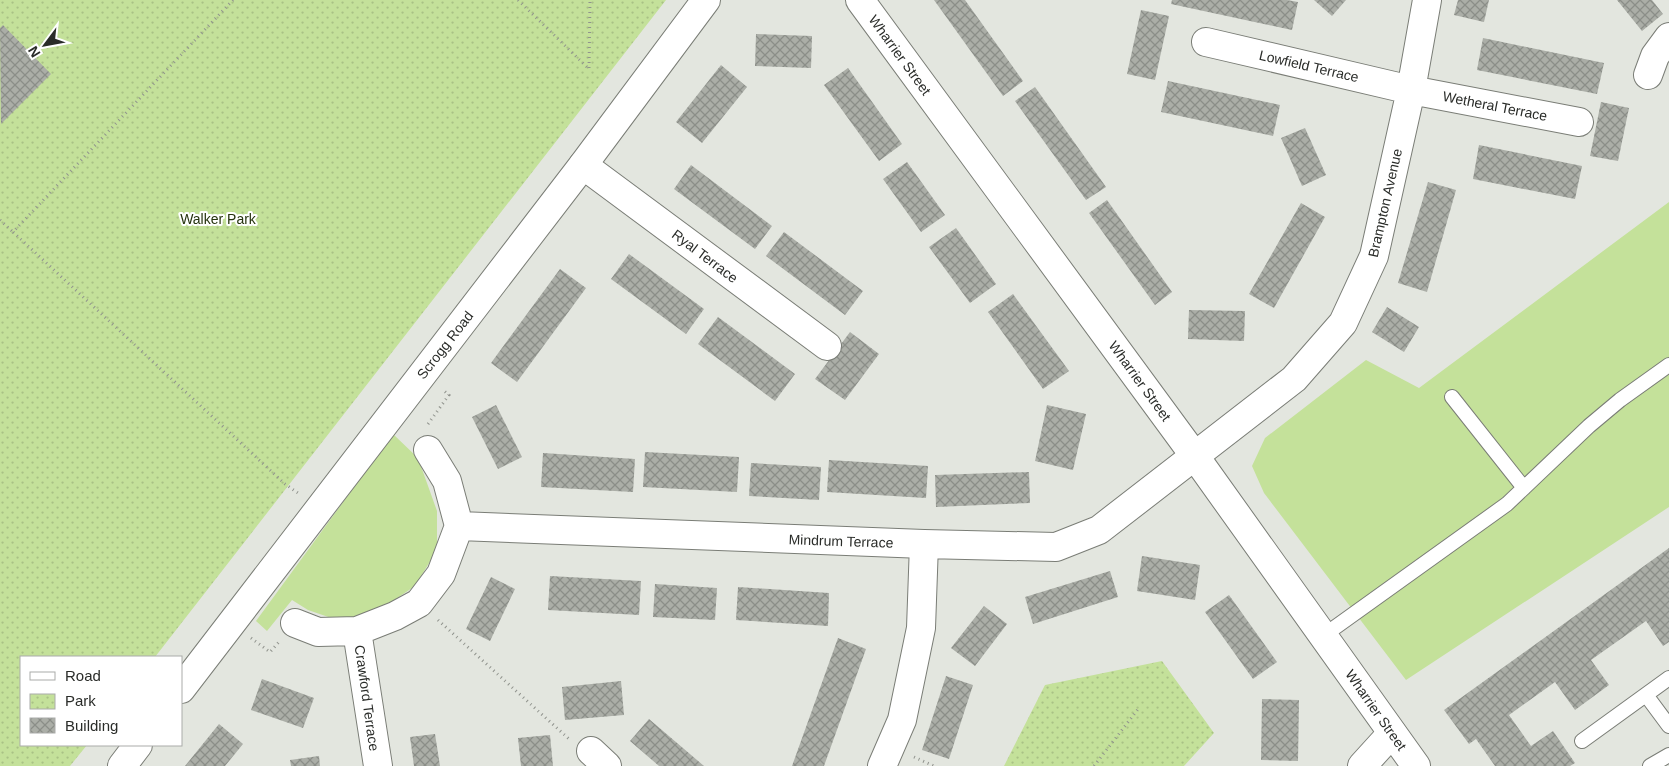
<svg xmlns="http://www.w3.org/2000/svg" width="1669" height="766" viewBox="0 0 1669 766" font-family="Helvetica,sans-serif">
<defs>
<pattern id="park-dots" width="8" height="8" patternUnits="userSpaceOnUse" patternTransform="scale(1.25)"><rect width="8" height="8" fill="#c4e19a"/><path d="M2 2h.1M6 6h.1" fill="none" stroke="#a9c185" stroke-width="1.8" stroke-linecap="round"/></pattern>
<pattern id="building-cross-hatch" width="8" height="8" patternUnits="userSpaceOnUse" patternTransform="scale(1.25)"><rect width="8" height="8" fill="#abaea7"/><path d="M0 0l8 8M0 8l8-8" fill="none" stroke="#8b8e88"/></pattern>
</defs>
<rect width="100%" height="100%" fill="#e3e6df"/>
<path fill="#c4e19a" d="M1669,202V507L1406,680L1264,493L1252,466L1265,438L1366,360L1419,388Z
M393,434L418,458L437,511V550L415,586L381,609L343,622L308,610L292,600L267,631L256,621Z"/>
<path fill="url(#park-dots)" d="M0,0H666L155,657H21V745H87L70,766H0Z
M1162,661L1214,733L1184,766H1004L1045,685Z"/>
<path fill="url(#building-cross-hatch)" d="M934,0H965L1023,81L1003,96Z
M1172,0H1287L1298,2L1292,30L1171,4Z
M1314,0H1346L1332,16Z
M1458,0H1489L1484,22L1454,15Z
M1617,0H1652L1663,14L1642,31Z
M1141,10L1169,16L1155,80L1127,74Z
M3,25L51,74L1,124L0,28Z
M756,34L812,36L811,68L755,66Z
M1483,38L1604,63L1597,94L1477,70Z
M721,65L747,87L702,143L676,122Z
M848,68L902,144L879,161L824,85Z
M1168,81L1280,105L1273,136L1161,112Z
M1035,87L1106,187L1086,200L1015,101Z
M1601,102L1629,108L1618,161L1590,156Z
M1305,128L1326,175L1302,186L1281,138Z
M1479,145L1582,166L1575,199L1473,179Z
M907,162L945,215L921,232L883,179Z
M691,165L772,226L755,249L674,189Z
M1428,182L1456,190L1427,292L1398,283Z
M1107,200L1172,292L1155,305L1089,213Z
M1301,203L1325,217L1274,308L1249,294Z
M956,228L996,284L970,303L929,247Z
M784,232L863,291L845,315L766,256Z
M629,254L704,309L686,334L611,279Z
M560,269L586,288L517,382L491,363Z
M1013,294L1069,371L1043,389L988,312Z
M1387,307L1419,327L1404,352L1372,332Z
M1189,310L1245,311L1244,341L1188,339Z
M718,317L795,374L775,401L698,344Z
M850,332L879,354L845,400L815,379Z
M496,405L522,457L498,469L472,417Z
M1047,405L1086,414L1073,470L1035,461Z
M645,452L739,457L737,492L643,487Z
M543,453L635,459L633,492L541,487Z
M829,460L928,466L926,498L827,492Z
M751,463L821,467L819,500L749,496Z
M1029,472L1030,503L936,507L935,475Z
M1669,548V642L1663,646L1646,621L1591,660L1609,685L1575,710L1555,682L1509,715L1531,746L1553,731L1575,763L1570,766H1495L1476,739L1469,744L1444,710Z
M1142,556L1200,565L1195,600L1137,591Z
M1110,571L1118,597L1033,624L1025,597Z
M550,576L641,581L639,615L548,610Z
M491,577L515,589L490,641L466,629Z
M655,584L717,588L715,620L653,617Z
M738,587L829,593L828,626L736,620Z
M1229,595L1277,662L1253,679L1205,612Z
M984,606L1007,624L975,666L951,648Z
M838,638L866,649L824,766H792Z
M946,676L973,685L949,759L922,750Z
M262,679L314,698L303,728L251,710Z
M621,681L624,715L565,720L562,687Z
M1262,699L1299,700L1298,761L1261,760Z
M649,719L704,766H659L630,741Z
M219,724L243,744L225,766H185Z
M435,734L440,766H414L410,737Z
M550,735L553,766H521L518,738Z
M319,756L320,766H291L290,760Z"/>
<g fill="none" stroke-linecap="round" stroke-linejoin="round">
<defs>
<path id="service" d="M1452,397L1524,488
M1323,636L1507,504L1589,426L1620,400L1669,365
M1646,695L1669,726
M1582,741L1669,678
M1650,766L1669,755"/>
<path id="minor" d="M1206,42L1411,90L1579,122
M1648,75L1655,56L1669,37
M583,165L827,346
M459,526L924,544L1056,547L1099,530L1294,379L1343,323L1374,256L1411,90L1427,0
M295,623L318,632L357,631L395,616L419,603L441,574L459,526L447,481L428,450
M357,631L378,766
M591,751L607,766
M882,766L902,720L921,628L924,544
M1362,766L1392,733"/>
<path id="tertiary" d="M860,0L1194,455L1416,766
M181,689L583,165L706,0
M122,766L138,745"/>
</defs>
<use href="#service" stroke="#7a7d76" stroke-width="16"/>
<use href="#minor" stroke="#7a7d76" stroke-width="30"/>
<use href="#tertiary" stroke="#7a7d76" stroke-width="30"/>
<path stroke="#90938d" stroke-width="3" stroke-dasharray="1 4" stroke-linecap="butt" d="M233,0L13,232L285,484L298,493
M518,0L589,69L590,0
M0,220L13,232
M428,424L449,395L443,390
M438,620L569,739
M251,638L270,652L279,642
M914,757L934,766
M1094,766L1139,708"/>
<use href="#service" stroke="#fff" stroke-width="14"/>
<use href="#minor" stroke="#fff" stroke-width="28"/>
<use href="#tertiary" stroke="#fff" stroke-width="28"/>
</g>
<g text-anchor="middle" stroke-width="4" stroke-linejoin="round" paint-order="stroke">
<g font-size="14" fill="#2a2c29" stroke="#fff">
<text transform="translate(900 55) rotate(54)" y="5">Wharrier Street</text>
<text transform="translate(1309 66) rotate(13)" y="5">Lowfield Terrace</text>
<text transform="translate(1495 106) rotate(11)" y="5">Wetheral Terrace</text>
<text transform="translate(1385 203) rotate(-77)" y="5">Brampton Avenue</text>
<text transform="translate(705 256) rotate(37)" y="5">Ryal Terrace</text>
<text transform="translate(445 345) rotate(-52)" y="5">Scrogg Road</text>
<text transform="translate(1140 381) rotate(54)" y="5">Wharrier Street</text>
<text transform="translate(841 541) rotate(2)" y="5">Mindrum Terrace</text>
<text transform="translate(367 698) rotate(82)" y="5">Crawford Terrace</text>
<text transform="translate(1376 710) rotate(55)" y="5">Wharrier Street</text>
</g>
<g font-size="14" fill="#26330f" stroke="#fff">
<text x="218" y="224">Walker Park</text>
</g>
</g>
<rect x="20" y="656" width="162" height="90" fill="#ffffff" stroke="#aaaba9"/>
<rect x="30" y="672" width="25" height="8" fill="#ffffff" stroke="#aaaba9"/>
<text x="65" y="681" font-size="15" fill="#2a2c29">Road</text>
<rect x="30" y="694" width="25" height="15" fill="url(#park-dots)" stroke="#aaaba9"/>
<text x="65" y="706" font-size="15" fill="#2a2c29">Park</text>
<rect x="30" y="718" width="25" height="15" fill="url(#building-cross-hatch)" stroke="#aaaba9"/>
<text x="65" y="731" font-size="15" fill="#2a2c29">Building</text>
<g transform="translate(45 45) rotate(238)" stroke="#ffffff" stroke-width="4" paint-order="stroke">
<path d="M0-4L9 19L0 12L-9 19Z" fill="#2a2c29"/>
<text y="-8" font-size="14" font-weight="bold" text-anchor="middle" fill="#2a2c29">N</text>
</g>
</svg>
